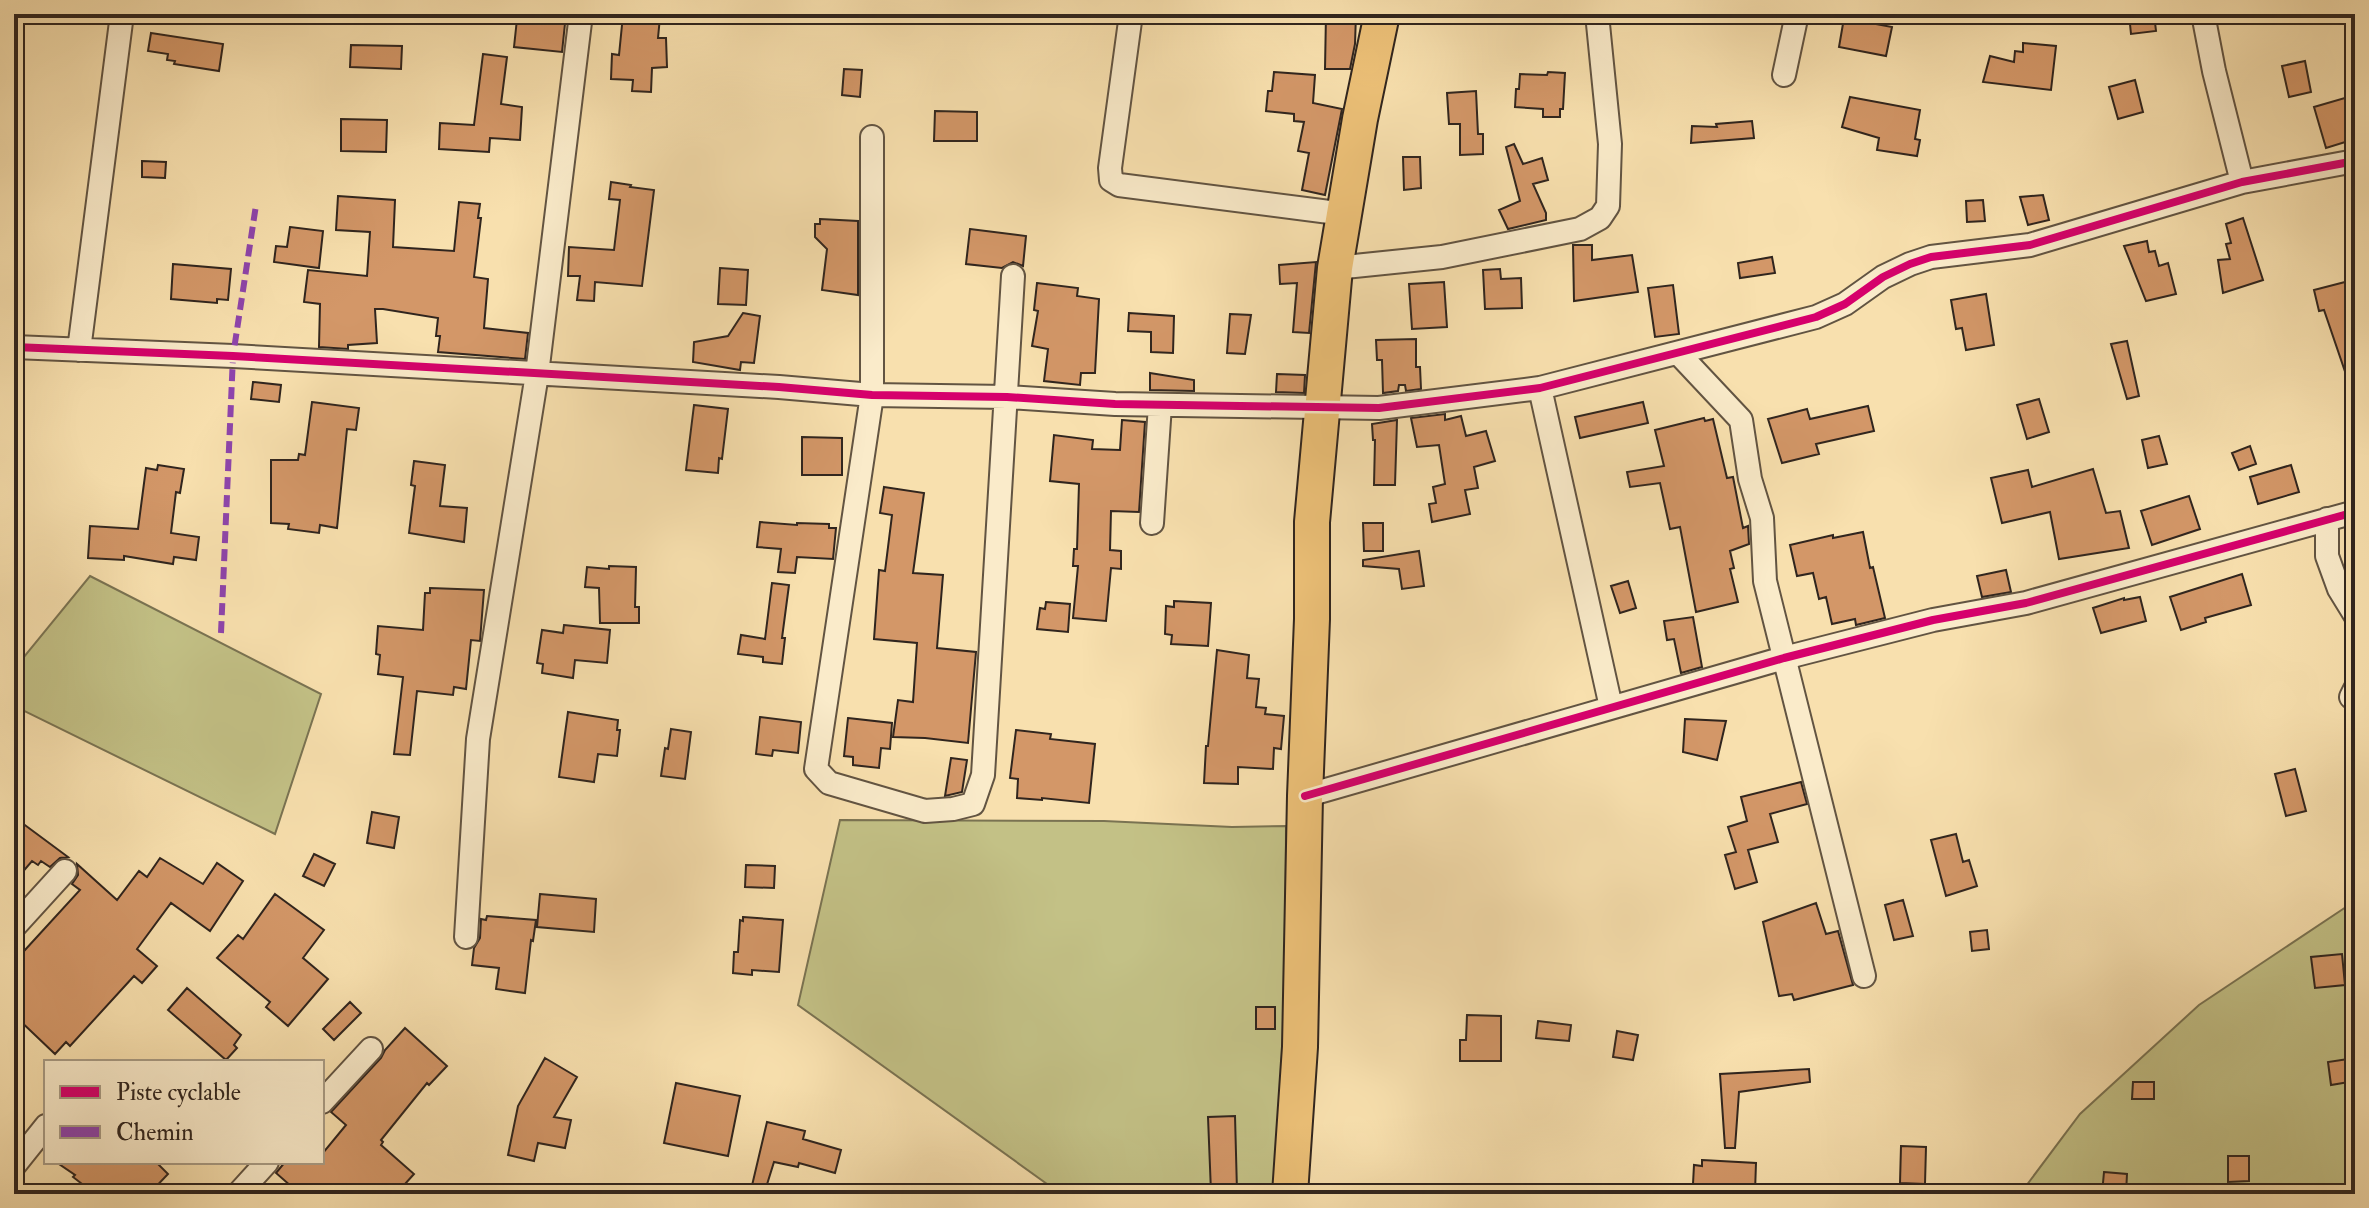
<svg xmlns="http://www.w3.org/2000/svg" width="2369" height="1208" viewBox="0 0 2369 1208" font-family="'IM FELL Double Pica',serif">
<rect width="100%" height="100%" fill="#f8e0ae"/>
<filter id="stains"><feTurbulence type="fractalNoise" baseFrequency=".0025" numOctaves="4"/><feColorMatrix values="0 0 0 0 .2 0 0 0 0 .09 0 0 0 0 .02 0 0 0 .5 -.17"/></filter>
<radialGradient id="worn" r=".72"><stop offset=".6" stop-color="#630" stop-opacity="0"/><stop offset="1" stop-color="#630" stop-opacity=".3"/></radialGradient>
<path fill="#c3c186" stroke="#7a7352" stroke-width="2" d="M90,576L321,694L275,834L14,706V669Z
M840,820L1104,821L1232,827L1286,826L1285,1011L1274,1194H1061L798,1005Z
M2355,901V1194H2020L2080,1114L2199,1005Z"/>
<path fill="#d39768" stroke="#30251e" stroke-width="2" d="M566,14L562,52L514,47L517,19L530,20V18Z
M1326,14H1356L1355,44L1350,69H1325Z
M2129,14H2154L2156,31L2131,34Z
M623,15L660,17L658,38H666L667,67L652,68L651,92L632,91L633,80L611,79L612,54L619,55Z
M1844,18L1892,27L1886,56L1839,47Z
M151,33L223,44L219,71L174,64L175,61L167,60L168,54L148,51Z
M2023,43L2056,46L2051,90L1983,82L1990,56L2014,62L2015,51L2023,52Z
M351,45L402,46L401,69L350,67Z
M483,54L507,57L501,104L522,107L520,140L490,138L489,152L439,149L440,123L474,125Z
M2305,61L2311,92L2289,97L2282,66Z
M844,69L862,70L860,97L842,95Z
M1274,72L1315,75L1313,103L1342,109L1325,195L1302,190L1309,153L1298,151L1304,122L1294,121V114L1266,111L1268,91H1272Z
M1548,72L1565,73L1563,109H1560V117H1543V109L1515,107L1516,89H1519L1520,74L1547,75Z
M2135,80L2143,112L2118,119L2109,87Z
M1476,91L1478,134H1483V154L1460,155V124H1449L1447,93Z
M2355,95V139L2326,148L2314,107Z
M1850,97L1920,110L1915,139L1920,140L1917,156L1877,150L1879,138L1842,127Z
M935,111L977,112V141H934Z
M341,119L387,120L386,152L341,151Z
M1752,121L1754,138L1691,143L1692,126L1717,127L1716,124Z
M1514,144L1523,164L1542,158L1548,180L1533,184L1546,213V220L1508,229L1499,210L1520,201L1506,147Z
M1403,157H1420L1421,188L1404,190Z
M142,161L166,162L165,178L142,177Z
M611,182L631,185L630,187L654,190L642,286L595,282L594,301L577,300L580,276H568L569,247L614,250L620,200L609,199Z
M2043,195L2049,220L2028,225L2020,197Z
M338,196L395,200L393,247L454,251L459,202L480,204L478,218H481L474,277L488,279L484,328L528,333L525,359L438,352L440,336H436L438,318L383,309H375L377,343L348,345V349L319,347L320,304L304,302L308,270L367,276L370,232L336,230Z
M1983,200L1985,221L1967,222L1966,201Z
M2243,218L2263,280L2223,293L2218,260L2230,259L2226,244L2231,243L2226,224Z
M820,219L858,221V295L822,290L827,249L815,237V224H820Z
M290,227L323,231L319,268L274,262L276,246L287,247Z
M970,229L1026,236L1023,266L1013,262L1002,268L966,264Z
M2147,241L2149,252L2155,251L2159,266L2168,263L2176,294L2146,301L2124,246Z
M1573,245H1592V260L1632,255L1638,292L1574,301Z
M1772,257L1775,273L1740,278L1738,263Z
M1316,262L1309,333L1293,332L1297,283L1280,284L1279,265Z
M173,264L231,269L228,300L217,299V303L171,299Z
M720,268L748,270L746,305L718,304Z
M1500,269L1501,279L1521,278L1522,308L1485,309L1483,270Z
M1444,282L1447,327L1412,329L1409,284Z
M2345,282L2355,320V392H2352L2324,310L2319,311L2314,290Z
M1037,283L1078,288L1077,296L1099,299L1095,373H1081L1080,385L1044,381L1048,349L1032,346L1038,311L1034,310Z
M1673,285L1679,334L1655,337L1648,288Z
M1986,294L1994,345L1966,350L1962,328L1956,329L1951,300Z
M743,313L760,316L754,363L741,362L740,370L693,362L694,342L728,336Z
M1129,313L1174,316L1173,353L1151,352V332L1128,331Z
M1230,314L1251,315L1245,354L1227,353Z
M1416,339V367H1420L1421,389L1406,391L1405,385H1399L1398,391L1383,393L1382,360H1377L1376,340Z
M2127,341L2139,396L2127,399L2111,344Z
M1150,373L1194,380V391L1150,390Z
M1277,374L1305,375L1304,393L1276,392Z
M253,382L281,385L279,402L251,399Z
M2039,399L2049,432L2027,439L2017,405Z
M312,402L359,408L356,430L347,429L337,528L320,525L319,533L288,529L289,524L271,523V460H298L299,454L305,455Z
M1643,402L1648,423L1580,438L1575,417Z
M694,405L728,409L722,459L719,458L718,473L686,470Z
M1868,406L1874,431L1816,444L1819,454L1782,463L1768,419L1807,409L1810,419Z
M1445,414V420L1461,416L1466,436L1486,431L1495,461L1474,467L1478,488L1465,490L1470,514L1432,522L1429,504L1436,503L1433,487L1445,484L1439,445L1417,447L1411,418Z
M1704,418L1705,421L1713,419L1727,478L1733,477L1743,528L1748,526L1749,544L1730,551L1734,568L1730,569L1738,602L1696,612L1680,527L1670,529L1660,483L1630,487L1627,472L1664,466L1655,430Z
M1122,420L1145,422L1139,512L1111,511L1110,550L1121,551V569L1111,568L1106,621L1073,618L1078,566H1073L1074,549H1077L1079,484L1050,481L1054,435L1093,440L1092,449L1120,450Z
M1397,420L1395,485H1374L1375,440H1373L1372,424Z
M2159,436L2167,464L2148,468L2142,440Z
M802,437L842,438V475H802Z
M2250,446L2256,464L2239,470L2232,453Z
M414,461L445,465L440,506L467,508L464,542L409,533L415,486L411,485Z
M158,465L184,469L180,493L176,492L171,533L199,537L196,560L174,557L173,564L124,556V560L88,558L90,526L138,529L146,468L157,470Z
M2291,465L2299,492L2258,504L2250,477Z
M2093,469L2106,513L2120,511L2129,548L2059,559L2050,512L2002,523L1991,478L2028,470L2032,487Z
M884,487L924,493L913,573L943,575L937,648L976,652L968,743L925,738L893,737L898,700L913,702L917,643L874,639L879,570L885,571L892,515L880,513Z
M2189,496L2200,529L2152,545L2141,511Z
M760,522L797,525V523L829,524V528H836L833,559L797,557L795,573L778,572L781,549L757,547Z
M1363,523H1383V551H1364Z
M1863,532L1870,568L1873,567L1885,618L1856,625L1855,619L1832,624L1826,597L1819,599L1813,573L1797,576L1790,545L1833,535V538Z
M1419,551L1424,586L1402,589L1399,569L1363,566V560Z
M609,566L636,567L635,607H639V623H600L599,588L585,587L587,567L609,569Z
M2006,570L2011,592L1982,597L1977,576Z
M2242,574L2251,605L2205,618L2206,622L2181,630L2170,597Z
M1628,581L1636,608L1620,613L1611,586Z
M772,583L789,585L782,638H785L782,664L763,662V657L738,654L741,635L765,639Z
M430,588L484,590L480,641L471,640L466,689L454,687L453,695L417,691L410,755L394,754L403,677L378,674L380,655L376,654L378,626L423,630L425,593H430Z
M2140,597L2146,621L2101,633L2093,608L2124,598V600Z
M1174,601L1211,603L1208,646L1171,644L1172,635L1165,634L1166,606L1174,607Z
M1046,602L1070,604L1068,632L1037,629L1040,608L1045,609Z
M1693,617L1702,667L1681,673L1674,639L1667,640L1664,621Z
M564,625L610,630L607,663L575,660L573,678L542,673L543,664L537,663L542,630L563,633Z
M1217,650L1249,655L1247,678L1259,679L1256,707L1266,708L1265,714L1284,716L1281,749L1274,748L1273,769L1238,767V784L1204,783L1206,746H1208Z
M568,712L618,720L617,730H620L617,756L598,754L594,782L559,777Z
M760,717L801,722L798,753L773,750L772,756L756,754Z
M848,718L892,723L890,749L881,748L879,768L853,765V757L844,756Z
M1685,719L1726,721L1717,760L1683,752Z
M671,729L691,732L685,779L661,776L665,748L668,749Z
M1016,730L1051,734L1050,739L1095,744L1089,803L1042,798V800L1017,798L1018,779L1010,778Z
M951,758L967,760L962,792L945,796Z
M2295,769L2306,811L2286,816L2275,774Z
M1801,782L1807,804L1770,814L1778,842L1748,850L1757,882L1735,889L1725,855L1736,852L1728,827L1747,821L1741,797Z
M372,812L399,817L394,848L367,843Z
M14,817L68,857L60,858L50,867L41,861L38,865L32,861L14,882Z
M1956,834L1963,862L1969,860L1977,886L1946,896L1931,840Z
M314,854L335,864L324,886L303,876Z
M160,858L203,884L217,863L243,881L210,931L171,903L137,949L157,966L142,983L134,976L70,1046L66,1042L55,1054L14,1015V962L80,890L72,884L78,875L77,864L117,900L139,871L147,877Z
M746,865L775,866L774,888L745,887Z
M275,894L324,930L303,958L328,979L288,1026L266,1007L270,1002L217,958L238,935L243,939Z
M540,894L596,899L594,932L537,927Z
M1903,900L1913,936L1894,940L1885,905Z
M1816,903L1826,934L1838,931L1853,985L1794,1000L1792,994L1779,996L1763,922Z
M487,916L536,920L533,941L531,940L525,993L496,989L499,968L472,965L474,948L480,938L481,919L486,920Z
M743,917L783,920L779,972L752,970V975L733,973L734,952H738L740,920L743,921Z
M1987,930L1989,949L1972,951L1970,932Z
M2342,954L2345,985L2315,988L2311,957Z
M187,988L241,1035L234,1045L237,1048L226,1060L168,1010Z
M350,1002L361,1013L334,1040L323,1029Z
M1256,1007H1275V1029H1256Z
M1467,1015L1501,1016V1061H1460V1040H1466Z
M1538,1021L1571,1025L1569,1041L1536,1038Z
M405,1028L447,1066L429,1085L427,1083L381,1140L383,1142L381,1145L414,1174L396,1194H300L276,1173L285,1162H322V1154L346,1125L331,1112L381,1058L385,1050Z
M1617,1031L1638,1035L1633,1060L1613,1057Z
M545,1058L577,1077L554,1117L571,1120L565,1148L538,1143L534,1161L508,1155L518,1106Z
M2355,1058V1081L2331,1085L2328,1062Z
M1809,1069L1810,1082L1739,1092L1735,1148H1725L1720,1074Z
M2133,1082H2154V1099H2132Z
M676,1083L740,1096L728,1156L664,1143Z
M1235,1116L1237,1191L1211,1192L1208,1117Z
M767,1122L805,1131L803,1139L841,1150L835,1173L799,1163L798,1167L774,1162L764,1194H750Z
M1901,1146L1926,1147L1925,1184L1900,1183Z
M2228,1156H2249V1181L2228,1182Z
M1702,1160L1756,1163L1755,1192L1703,1189V1184H1693L1694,1165L1702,1166Z
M56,1162H156L168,1174L149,1194H95L73,1177L75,1175Z
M2104,1172L2127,1174L2126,1194H2102Z"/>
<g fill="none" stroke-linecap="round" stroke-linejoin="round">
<defs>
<path id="minor" d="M1131,14L1110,168L1111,180L1119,185L1345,214
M2203,14L2214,71L2242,182
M1784,75L1797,14
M872,137V395L816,769L829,783L925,811L953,809L973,804L983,775L1013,276
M1335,268L1442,257L1580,229L1600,218L1608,206L1610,144L1597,14
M14,347L233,356L779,387L872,395L1007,397L1115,404L1379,408L1540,388L1816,317L1845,304L1883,277L1910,264L1931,257L2030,245L2242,182L2355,161
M79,350L122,14
M1679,354L1741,420L1750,479L1762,518L1765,581L1864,976
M1540,388L1611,707
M2327,519V556L2339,589L2355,615
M1152,523L1160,405
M2351,697L2355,689
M1305,796L1784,658L1933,620L2026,603L2355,512
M14,927L65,871
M466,937L478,739L537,374L581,14
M322,1102L371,1049
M14,1166L46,1126
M238,1194L267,1162"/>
<path id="highway" d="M1290,1194L1300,1047L1305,796L1312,619V522L1335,268L1360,119L1382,14"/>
</defs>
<use href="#minor" stroke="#625442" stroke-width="26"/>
<use href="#highway" stroke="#30251e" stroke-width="38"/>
<use href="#minor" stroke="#faebca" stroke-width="22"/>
<use href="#highway" stroke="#ecc077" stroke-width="34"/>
<path stroke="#8e44ad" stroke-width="6" stroke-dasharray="12 6" stroke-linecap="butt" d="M221,633L233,356L256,205"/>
<defs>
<path id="cycleway" d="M14,347L233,356L779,387L872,395L1007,397L1115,404L1379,408L1540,388L1816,317L1845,304L1883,277L1910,264L1931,257L2030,245L2242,182L2355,161
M1305,796L1784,658L1933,620L2026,603L2355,512"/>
</defs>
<use href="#cycleway" stroke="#faebca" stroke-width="13"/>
<use href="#cycleway" stroke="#d6006c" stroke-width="8"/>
</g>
<rect width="2369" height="1208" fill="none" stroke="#f8e0ae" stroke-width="48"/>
<rect x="16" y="16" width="2337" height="1176" fill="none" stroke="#30251e" stroke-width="4"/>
<rect x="24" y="24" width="2321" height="1160" fill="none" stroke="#30251e" stroke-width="2"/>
<rect x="44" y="1060" width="280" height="104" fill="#faebca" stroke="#a99c85" stroke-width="2"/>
<rect x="60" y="1086" width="40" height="12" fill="#d6006c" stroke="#a99c85" stroke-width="2"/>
<text x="116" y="1100" font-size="24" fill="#30251e">Piste cyclable</text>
<rect x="60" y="1126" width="40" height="12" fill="#8e44ad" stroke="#a99c85" stroke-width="2"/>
<text x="116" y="1140" font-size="24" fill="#30251e">Chemin</text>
<rect width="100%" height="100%" filter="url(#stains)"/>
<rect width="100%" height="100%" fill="url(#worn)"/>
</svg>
